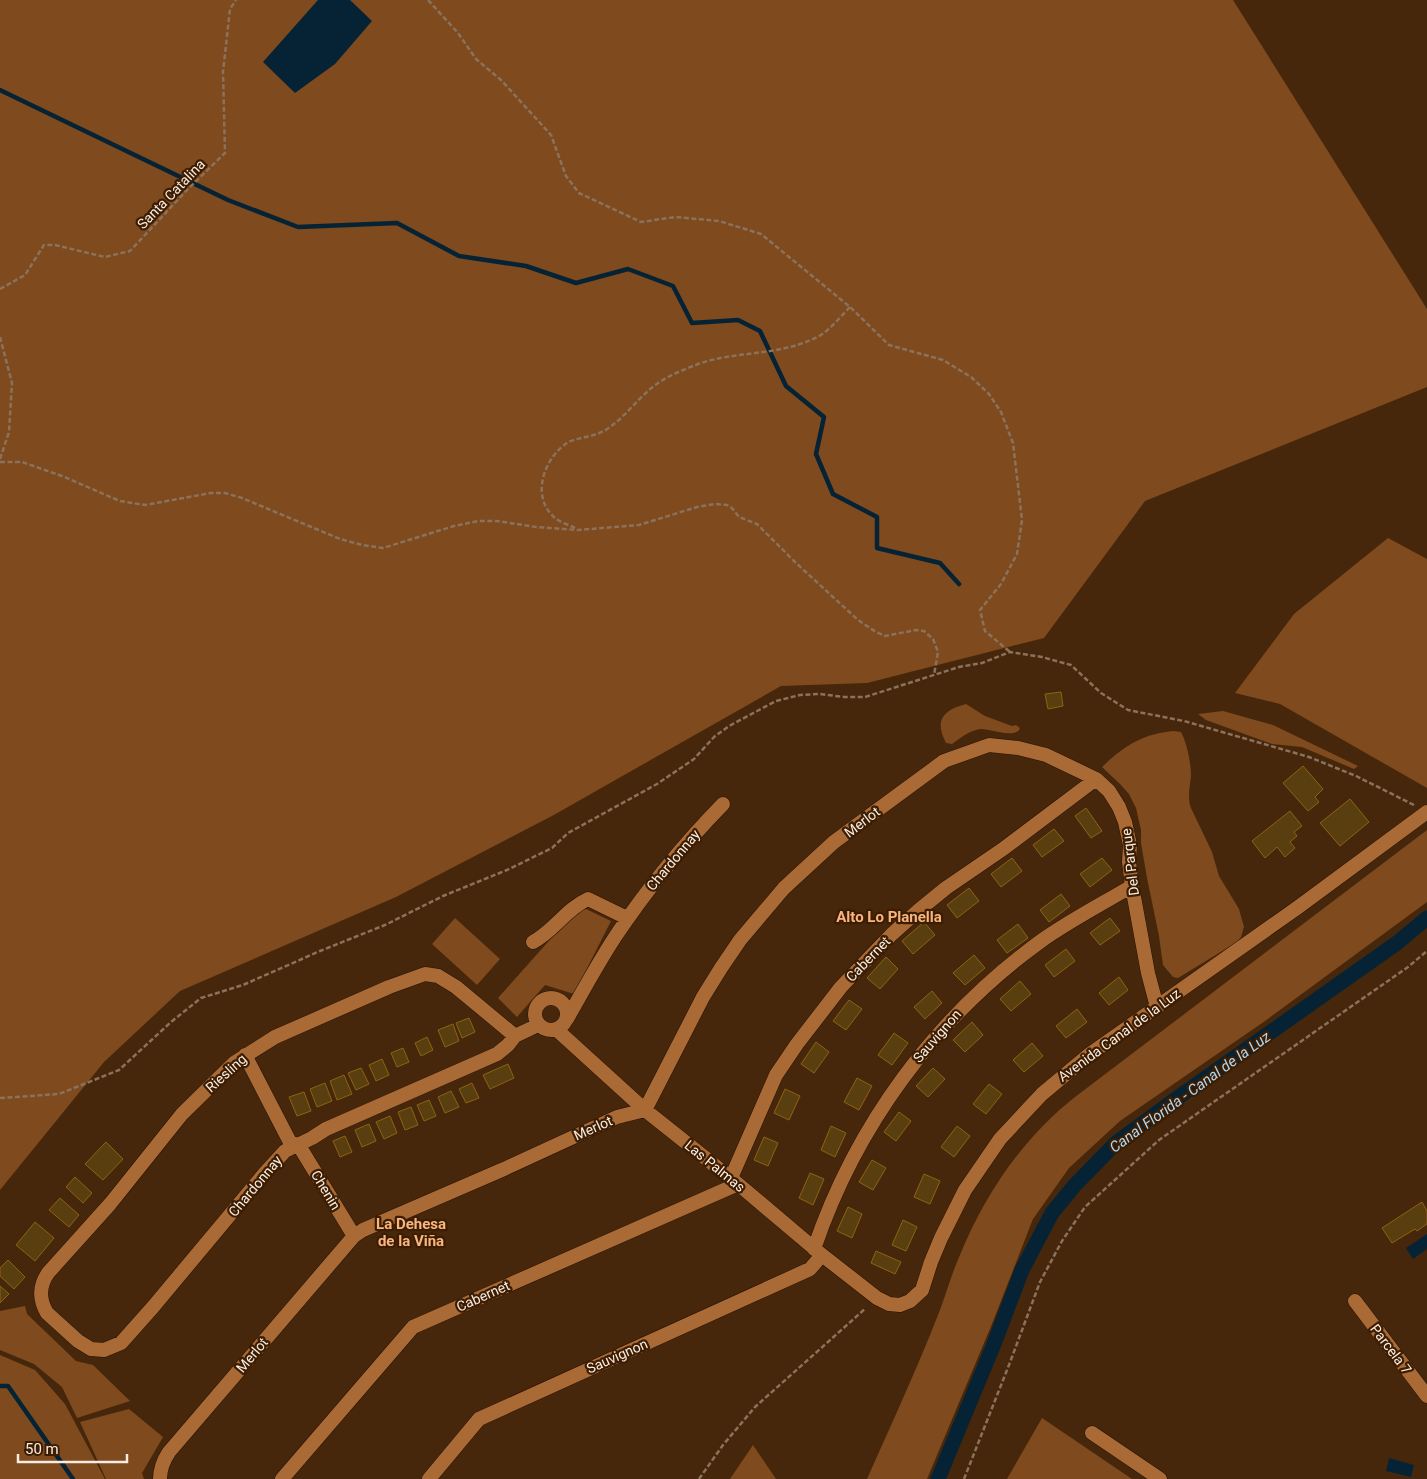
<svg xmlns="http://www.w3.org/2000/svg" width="1427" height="1479" viewBox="0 0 1427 1479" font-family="Roboto,sans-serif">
<rect width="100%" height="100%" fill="#47270b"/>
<path fill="#7f4a1d" d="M0,0H1233L1427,309V387L1145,501L1044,638L867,683L781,686L552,816L396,897L180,991L104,1062L0,1190Z
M1388,538L1427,559V788L1280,704L1235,693L1294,614Z
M966,704L985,716L1012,726L1016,725L1020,728C1016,740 990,728 980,729C969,731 960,738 952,744L946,743C934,720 943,710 966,704Z
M1223,711L1273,725L1358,766L1354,769L1302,747L1272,744L1206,720L1198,714Z
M1173,731L1181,732C1187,743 1191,763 1191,776C1190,787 1187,798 1191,808L1212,852L1219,876L1239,909L1244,927L1241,937L1237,942L1178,978L1173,977L1163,965L1159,936L1147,878L1141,843V830L1136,808L1129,794L1120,784L1102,767C1124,746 1142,734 1173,731Z
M1427,830V902L1265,1021L1120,1121L1069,1168L1033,1219L992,1324L927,1479H867C891,1425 916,1371 938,1315C946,1295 951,1275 960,1255C985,1194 1023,1138 1075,1097Z
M586,909L611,921L574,994L545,985L517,1017L498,998L572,915Z
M455,918L500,959L477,985L432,944Z
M25,1306L27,1314L76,1361L93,1365L130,1401L77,1418L62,1387L34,1364L0,1350V1311Z
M0,1355L35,1370L65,1404L105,1479H0Z
M129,1409L163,1437L142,1473L144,1479H106L80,1422Z
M1042,1418L1132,1479H1007Z
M753,1445L776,1479H730Z"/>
<path fill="#052334" d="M318,0H350L372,21L335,64L295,93L263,62Z
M1427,1234V1249L1413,1259L1406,1248Z
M1389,1458L1414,1465L1411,1477L1386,1471Z"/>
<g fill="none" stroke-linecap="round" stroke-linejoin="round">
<path stroke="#052334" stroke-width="4.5" d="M0,90L228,200L298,227L397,223L459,256L526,266L576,283L628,269L673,286L692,323L738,320L760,331L786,386L824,417L816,454L833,494L877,517V548L940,563L959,584
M0,1386H8L73,1479"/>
<path stroke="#052334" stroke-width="15" d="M938,1479L994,1344L1022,1270L1052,1213L1074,1186L1116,1143L1173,1101L1397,943L1427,918"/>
</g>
<path fill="#593f10" stroke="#8d6312" d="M1061,692L1063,706L1048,709L1045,694Z
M1303,766L1323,789L1315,797L1319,802L1308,811L1283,783Z
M1350,799L1369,822L1340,846L1320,823Z
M1086,808L1102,831L1091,838L1075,816Z
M1290,811L1302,826L1294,832L1297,836L1290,842L1295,848L1285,857L1277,847L1265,858L1252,841Z
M1054,829L1064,841L1042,857L1033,845Z
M1012,858L1022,871L1001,887L991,874Z
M1102,858L1112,870L1090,887L1080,874Z
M969,888L979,901L957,918L947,905Z
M1061,894L1070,906L1049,922L1040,910Z
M1110,918L1120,931L1100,945L1090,933Z
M924,922L935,935L913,954L902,941Z
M1018,924L1028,938L1007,953L997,940Z
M1066,949L1075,961L1054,977L1045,965Z
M974,955L985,968L965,985L953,973Z
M886,957L898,969L880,989L867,978Z
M1119,977L1128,990L1109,1005L1099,993Z
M1020,981L1031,994L1011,1011L1000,999Z
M932,991L942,1003L925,1019L914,1007Z
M849,1000L862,1009L846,1030L833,1021Z
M1077,1009L1087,1022L1066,1038L1056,1026Z
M469,1018L475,1032L462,1038L456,1023Z
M972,1022L983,1035L965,1052L953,1040Z
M453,1024L459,1041L445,1047L438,1030Z
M894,1033L908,1043L892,1065L878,1055Z
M427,1037L433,1050L421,1056L415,1043Z
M816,1042L829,1052L814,1073L801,1064Z
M1032,1043L1043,1056L1024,1072L1013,1060Z
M403,1048L409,1062L397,1067L391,1053Z
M382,1059L389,1075L376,1081L369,1065Z
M508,1064L514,1078L490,1089L483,1075Z
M361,1068L369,1084L356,1090L348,1073Z
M933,1068L945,1079L928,1097L916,1086Z
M344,1075L352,1094L337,1100L330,1081Z
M857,1078L872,1086L859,1110L844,1102Z
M325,1083L332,1101L317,1107L310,1089Z
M472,1083L479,1098L466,1103L459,1089Z
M989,1084L1002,1094L986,1114L973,1104Z
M785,1089L800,1096L789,1120L774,1113Z
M451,1091L459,1107L445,1113L438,1097Z
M304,1092L311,1111L297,1116L289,1097Z
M429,1100L436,1116L424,1121L417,1105Z
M411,1107L418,1125L405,1130L398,1112Z
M899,1112L911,1121L896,1141L884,1132Z
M390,1116L397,1133L384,1139L376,1122Z
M369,1124L376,1141L362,1147L355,1130Z
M831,1126L846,1133L835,1157L821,1150Z
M957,1126L970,1136L954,1157L941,1147Z
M345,1136L352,1152L340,1157L333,1141Z
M764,1137L778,1143L768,1166L754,1160Z
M106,1142L123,1159L103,1180L85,1164Z
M872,1160L886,1168L873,1190L859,1182Z
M810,1173L824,1179L813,1205L799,1198Z
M924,1174L940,1181L930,1204L914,1197Z
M75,1177L92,1193L83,1203L66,1187Z
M60,1198L79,1215L69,1227L49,1210Z
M1422,1202L1427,1211V1224L1417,1231L1415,1229L1392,1243L1382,1228Z
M848,1207L862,1214L852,1238L837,1231Z
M903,1220L917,1227L906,1251L892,1245Z
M35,1222L54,1238L35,1261L16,1245Z
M876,1251L901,1262L895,1274L871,1263Z
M8,1260L25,1277L14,1289L0,1276V1268Z
M0,1286L9,1294L0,1303Z"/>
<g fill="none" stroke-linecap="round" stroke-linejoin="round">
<defs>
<path id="minor" d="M533,942C554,931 566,909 588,899L627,918
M535 1014a16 16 0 1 1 32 0a16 16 0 1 1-32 0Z
M567,1019C583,991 598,963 615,937C647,889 683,845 723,804
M557,1030L645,1110L738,1184L822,1255L877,1298L889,1304L900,1305L910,1301L922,1290L931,1262L941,1238L965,1190L1000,1139L1042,1094L1090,1054L1297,908L1427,812
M515,1036L456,987L438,976L425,974L389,987L275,1037L234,1063L182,1114L110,1204L48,1273C39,1286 39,1300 47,1313L78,1341L91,1349L104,1350L121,1343L153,1307L264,1174L285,1151L312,1138L326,1129L497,1054L508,1045L515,1036L538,1025
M245,1055L292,1146
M298,1144L354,1236
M731,1178L776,1075L797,1044L841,987L892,934L919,910L946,888L1003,849L1096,779
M814,1249C856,1125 935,1018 1041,941C1069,921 1102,904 1132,886
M1355,1301L1427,1396
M1092,1433L1160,1479
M160,1479C160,1469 163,1461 169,1452L354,1236L363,1230L504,1169L617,1117L645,1110L703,997L721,968L740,940L784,888L834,842L944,761L989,745L1018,748L1046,755L1096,779L1109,791L1119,807L1125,822L1130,845L1129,862L1132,886L1148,973L1157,1007
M282,1479L413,1327L738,1184
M429,1479L479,1419L810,1269L822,1255"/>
</defs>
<use href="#minor" stroke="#261204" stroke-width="15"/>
<path stroke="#8b725c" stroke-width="2.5" stroke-dasharray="5 2.5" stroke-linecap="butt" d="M428,0L458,33L476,59L501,80L551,135L566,176L579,193L641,222L675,217L719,221L761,234L850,307L889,345L943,360L971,377L989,394L1001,412L1013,443L1022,520L1017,554L1001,584L980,610L985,631L1010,652
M0,289L25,275L44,245H55L105,257L130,251L187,190L225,153L223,72L230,9L236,0
M0,337L12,383L9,432L0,459
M0,462H22L62,476L120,501L145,505L211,493H225L242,498L340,539L362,545L383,548L454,526L479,521H497L536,527L578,530L639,525L697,507L715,504L727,505L732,508L739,517L757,524L795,562L858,620L876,632L885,636L916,630L924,631L933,639L938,652L934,675
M575,528C569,525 560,522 555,518C530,497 544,458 567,443C579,436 596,438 610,427C626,416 638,398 654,386C667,376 683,370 698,364C735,351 776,356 813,339C828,333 839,318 850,307
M0,1098L59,1094L119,1070L171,1022L201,998L243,985L320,951L385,925L443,896L507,870L552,848L568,833L657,784L694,759L714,737L729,726L776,701L800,695L820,694L844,697H865L959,667L982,663L1010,652L1042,657L1071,665L1101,693L1128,710L1184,721L1309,757L1356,776L1414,805
M699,1479L723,1445L755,1407L866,1308
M964,1479L1009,1365L1040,1282L1062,1241L1085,1207L1159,1140L1408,967L1427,951"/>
<use href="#minor" stroke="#a96a36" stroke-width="14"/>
</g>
<g text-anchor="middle" stroke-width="4.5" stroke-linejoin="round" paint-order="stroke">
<g font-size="14" fill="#faece1" stroke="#3c1d01">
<text transform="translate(171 194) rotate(-46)" y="5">Santa Catalina</text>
<text transform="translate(862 822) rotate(-37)" y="5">Merlot</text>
<text transform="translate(673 860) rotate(-50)" y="5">Chardonnay</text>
<text transform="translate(1130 862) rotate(-97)" y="5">Del Parque</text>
<text transform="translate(868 959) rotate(-46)" y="5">Cabernet</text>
<text transform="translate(1119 1035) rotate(-36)" y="5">Avenida Canal de la Luz</text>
<text transform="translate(937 1036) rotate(-49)" y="5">Sauvignon</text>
<text transform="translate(226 1073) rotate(-42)" y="5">Riesling</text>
<text transform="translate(593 1128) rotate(-24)" y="5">Merlot</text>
<text transform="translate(715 1166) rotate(39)" y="5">Las Palmas</text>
<text transform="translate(255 1186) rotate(-50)" y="5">Chardonnay</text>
<text transform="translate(326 1190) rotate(59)" y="5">Chenin</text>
<text transform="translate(483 1296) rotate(-24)" y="5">Cabernet</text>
<text transform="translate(1391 1349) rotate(53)" y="5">Parcela 7</text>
<text transform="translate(252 1355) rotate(-50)" y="5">Merlot</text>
<text transform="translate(617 1356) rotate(-24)" y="5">Sauvignon</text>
</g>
<g font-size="15" font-weight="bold" fill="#f9b581" stroke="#3c1d01">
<text x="889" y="922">Alto Lo Planella</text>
<text x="411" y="1229">La Dehesa<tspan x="411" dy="17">de la Viña</tspan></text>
</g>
<g font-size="15" font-style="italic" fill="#afd9f5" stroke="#3c1d01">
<text transform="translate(1190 1092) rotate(-36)" y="5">Canal Florida - Canal de la Luz</text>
</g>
</g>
<path d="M18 1454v8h109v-8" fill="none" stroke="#faece1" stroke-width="2.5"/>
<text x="25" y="1454" font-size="15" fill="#faece1" stroke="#3c1d01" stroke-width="4" paint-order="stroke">50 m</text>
</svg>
